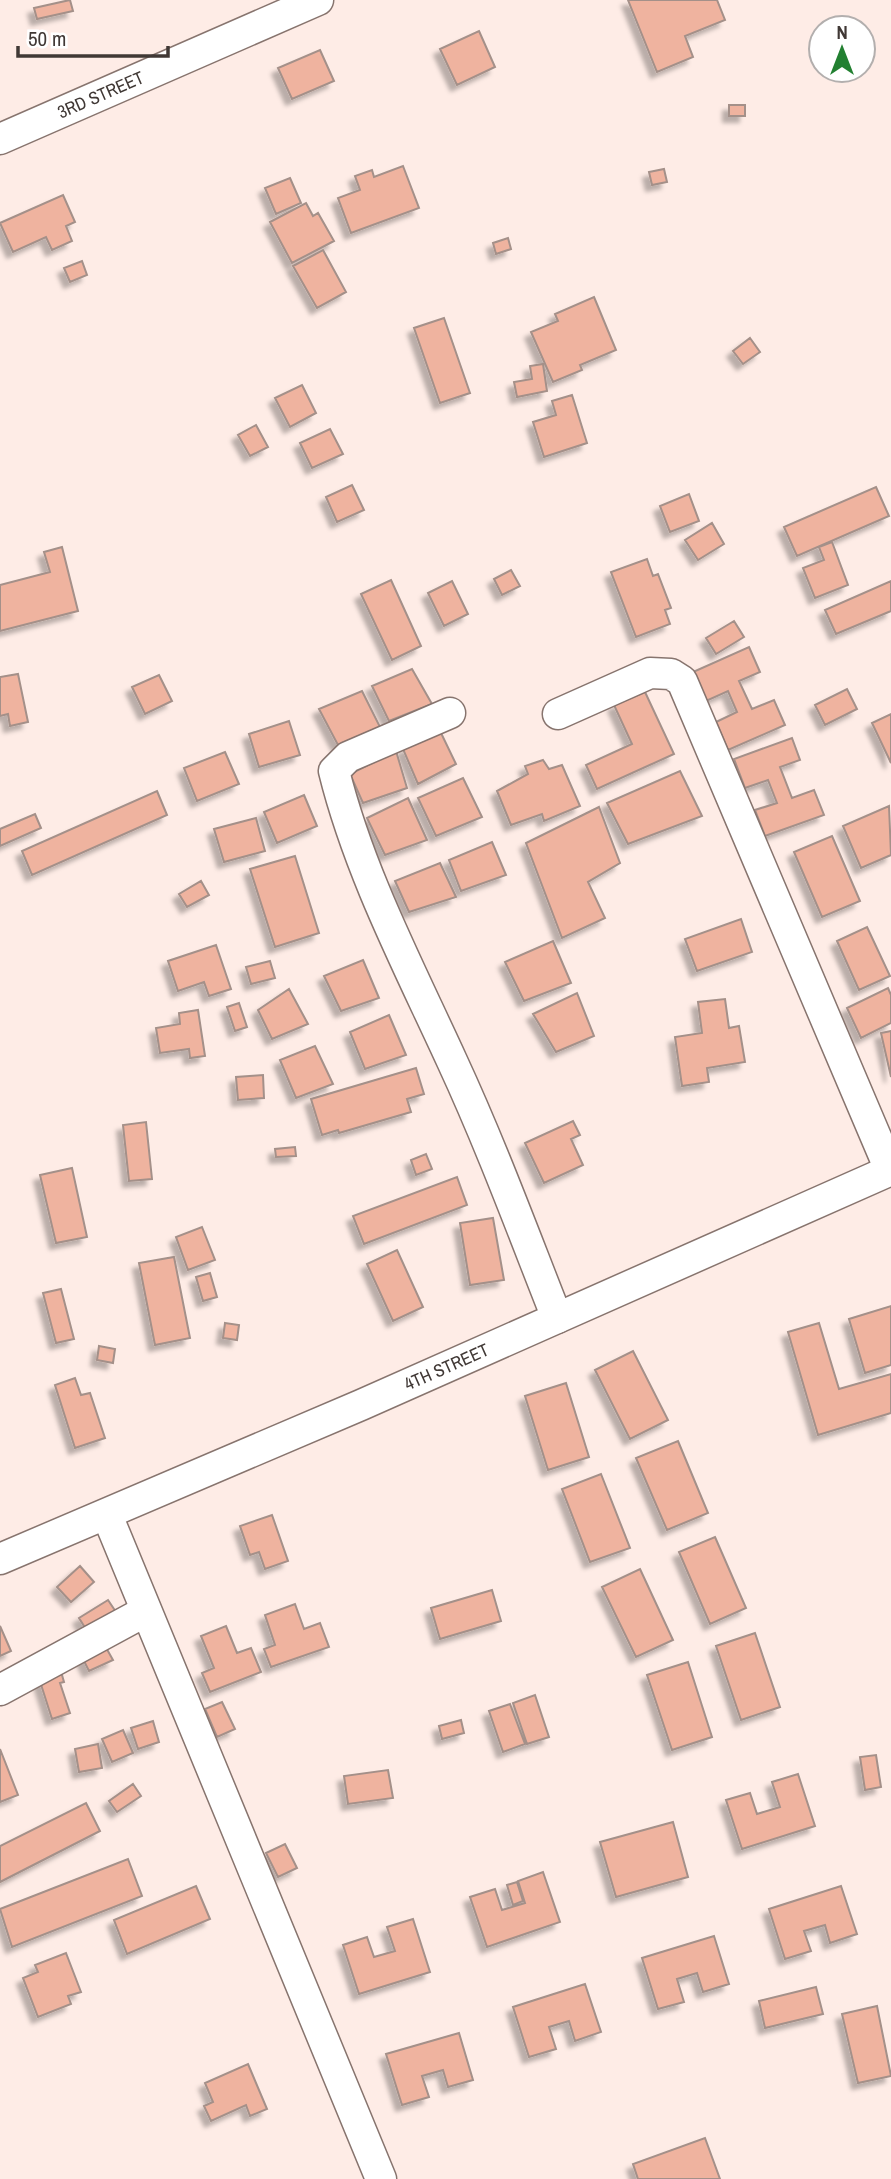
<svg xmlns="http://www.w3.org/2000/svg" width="891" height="2179" viewBox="0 0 891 2179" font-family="'Archivo Narrow',sans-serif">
<defs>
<filter id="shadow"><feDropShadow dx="-6" dy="6" stdDeviation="2" flood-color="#0004"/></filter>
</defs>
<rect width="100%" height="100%" fill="#feece6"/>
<path fill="#efb39f" stroke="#a49089" stroke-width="2" filter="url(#shadow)" d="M70,0L73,11L37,19L34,8Z
M628,0H717L725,20L685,36L693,57L657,72Z
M479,31L495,67L457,85L440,49Z
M320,50L334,81L292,99L278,68Z
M729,105H745V116H729Z
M403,166L419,208L351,233L338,198L360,190L355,176L372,170L374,177Z
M664,169L667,182L652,185L649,172Z
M290,178L301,203L276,214L265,188Z
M63,195L75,222L66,226L72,241L52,250L46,237L13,252L0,223Z
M306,203L313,216L318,213L334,241L292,263L270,222Z
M508,238L511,249L496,254L493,243Z
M323,250L346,292L317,308L293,266Z
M82,261L87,275L70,282L64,268Z
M594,297L616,350L580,365L582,370L553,382L531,332L558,321L555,314Z
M444,318L470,393L440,403L414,328Z
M750,338L760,352L743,364L733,351Z
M543,364L547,391L517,397L514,382L532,379L530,366Z
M302,385L316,413L290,427L275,398Z
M572,395L587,443L544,457L533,422L556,415L552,401Z
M256,425L268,447L250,456L238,435Z
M330,429L343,454L312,468L300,443Z
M352,485L364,510L337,522L326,497Z
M876,487L889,516L797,556L784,527Z
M689,494L699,521L670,532L660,506Z
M712,523L724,544L698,560L685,540Z
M832,542L848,585L815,598L803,568L824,560L819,547Z
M62,547L78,611L0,631V585L50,572L44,552Z
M647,559L653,576L658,574L671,608L665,610L670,624L636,637L611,572Z
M511,570L520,586L502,595L494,579Z
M391,580L421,646L392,660L361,594Z
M452,581L468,614L444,626L428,593Z
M891,581V611L836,634L825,610Z
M734,621L744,637L716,654L706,638Z
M749,647L760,672L739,681L752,709L774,700L785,725L728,750L716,722L737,712L728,691L706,701L693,672Z
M412,669L432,704L389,721L372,686Z
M18,674L28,722L10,726L8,714L0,716V677Z
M159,675L172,701L145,714L132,687Z
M847,689L857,709L825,725L815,705Z
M362,691L380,727L338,745L319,709Z
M645,692L674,754L597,789L586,765L632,744L614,705Z
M891,714V763L872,723Z
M289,721L300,755L259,767L249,734Z
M441,733L456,764L418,784L403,749Z
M792,738L800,760L780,767L792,798L814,790L824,815L765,836L755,810L777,803L768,780L745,788L734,759Z
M396,751L407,788L363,803L350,774Z
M225,752L239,784L197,801L184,768Z
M543,760L549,769L562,765L580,806L544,821L542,814L511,825L497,791L528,774L525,766Z
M680,771L702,816L628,844L607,803Z
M463,778L482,817L436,836L418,798Z
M157,791L167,815L32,875L22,851Z
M304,795L317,826L277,843L264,812Z
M408,798L427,840L385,855L367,818Z
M889,806L891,855L861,868L843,826Z
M599,807L620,863L588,882L605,918L562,938L526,843Z
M35,814L41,828L0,846V829Z
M256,818L265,851L224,862L214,829Z
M832,836L860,901L822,917L794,852Z
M492,842L506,875L461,891L449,860Z
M295,856L319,933L275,947L250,869Z
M440,863L456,897L409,912L395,881Z
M201,881L209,895L187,907L179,894Z
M741,919L752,952L697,971L685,939Z
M867,927L890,976L859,990L837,941Z
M553,941L571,983L524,1001L505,962Z
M216,945L231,989L209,996L204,982L178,991L168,961Z
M363,960L379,998L341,1011L324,976Z
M270,961L275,978L251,984L246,967Z
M888,988L891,995V1023L861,1038L847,1008Z
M289,989L308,1024L272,1039L258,1010Z
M577,993L594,1036L556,1052L533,1014Z
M725,999L729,1028L739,1026L745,1062L707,1068L709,1082L682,1086L675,1037L702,1033L698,1002Z
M239,1003L247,1027L235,1031L227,1007Z
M198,1010L205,1056L190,1058L189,1049L160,1053L156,1028L180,1024L179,1013Z
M389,1015L406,1055L365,1069L350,1032Z
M891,1031V1077L881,1033Z
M315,1046L333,1084L296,1098L280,1060Z
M416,1068L424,1094L407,1099L411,1112L339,1133L338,1130L322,1135L311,1099Z
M263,1075L264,1098L238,1100L236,1077Z
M573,1121L580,1135L571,1139L583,1165L544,1183L525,1143Z
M146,1122L152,1179L129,1181L123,1125Z
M295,1147L296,1156L276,1157L275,1149Z
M426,1154L432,1169L416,1175L411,1160Z
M72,1168L87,1237L56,1243L40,1175Z
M457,1177L467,1205L364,1244L353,1216Z
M493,1218L504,1280L470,1285L460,1223Z
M202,1227L215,1260L188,1270L176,1237Z
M397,1250L423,1307L393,1321L367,1264Z
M174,1257L190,1338L155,1345L139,1263Z
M210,1273L217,1297L203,1301L196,1277Z
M61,1289L74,1339L56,1343L43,1293Z
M891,1306V1365L865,1373L849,1319Z
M225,1323L239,1325L237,1340L223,1338Z
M819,1323L839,1389L891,1374V1413L818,1435L788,1332Z
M99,1346L115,1349L113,1363L97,1360Z
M633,1351L668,1420L630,1439L595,1370Z
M75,1378L81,1395L90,1393L105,1438L75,1448L55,1385Z
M566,1383L589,1457L548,1470L525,1396Z
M678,1441L708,1513L667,1530L636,1458Z
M601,1474L630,1548L590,1562L562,1489Z
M272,1515L288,1561L265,1569L259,1552L250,1555L240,1526Z
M715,1537L746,1608L710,1624L679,1552Z
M80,1566L94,1582L71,1602L57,1587Z
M640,1569L673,1640L636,1657L602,1587Z
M492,1590L501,1621L440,1639L431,1608Z
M108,1600L118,1615L89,1634L79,1618Z
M295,1604L304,1629L320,1623L329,1647L271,1667L264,1649L275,1645L265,1615Z
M0,1626L11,1651L0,1656Z
M226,1626L237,1653L251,1648L261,1672L210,1692L202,1673L214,1668L201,1636Z
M755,1633L780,1707L741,1720L716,1646Z
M104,1644L113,1660L89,1671L81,1655Z
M688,1662L712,1737L672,1750L647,1675Z
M60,1668L64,1682L60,1683L70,1713L52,1719L38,1675Z
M535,1695L549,1737L527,1744L513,1703Z
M222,1702L235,1729L217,1737L205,1709Z
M510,1704L525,1744L503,1752L489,1711Z
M461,1720L464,1733L442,1739L439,1726Z
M153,1721L159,1742L138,1749L131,1728Z
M123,1730L133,1753L112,1762L102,1739Z
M98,1744L102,1768L79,1772L75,1749Z
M0,1749L18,1795L0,1802Z
M876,1755L881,1787L865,1790L860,1757Z
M388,1770L393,1798L348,1804L344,1776Z
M798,1774L815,1826L742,1849L726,1800L750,1793L757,1814L780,1807L772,1782Z
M133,1784L141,1796L117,1812L109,1801Z
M86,1803L100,1831L0,1882V1846Z
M673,1822L688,1877L616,1897L600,1842Z
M285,1844L297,1868L278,1877L266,1853Z
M128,1859L142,1896L12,1947L0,1909Z
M543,1872L560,1922L487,1947L470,1897L495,1889L502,1910L525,1903L518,1881Z
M517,1882L523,1901L513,1905L507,1885Z
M196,1886L210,1919L127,1954L114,1920Z
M841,1886L857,1934L830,1943L825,1925L804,1931L811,1951L785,1959L769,1909Z
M413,1919L430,1972L359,1994L343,1945L367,1937L374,1957L395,1951L387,1927Z
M714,1936L729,1984L703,1992L697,1973L677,1979L684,2002L658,2009L642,1958Z
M66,1953L81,1992L68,1996L71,2004L38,2017L23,1978L38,1972L35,1965Z
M585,1984L601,2032L575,2041L569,2021L549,2027L556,2049L529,2057L513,2007Z
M816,1987L823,2014L765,2028L759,2001Z
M877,2006L891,2076L858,2083L842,2014Z
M459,2033L473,2080L448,2087L443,2070L422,2076L429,2097L402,2105L386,2054Z
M248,2064L267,2109L250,2116L246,2105L211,2121L204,2106L213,2102L205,2083Z
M705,2138L720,2179H638L633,2164Z"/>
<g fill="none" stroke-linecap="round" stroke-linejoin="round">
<defs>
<g id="minor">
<path id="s1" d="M0,139L318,0"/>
<path d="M450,713L348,757L334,771C359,872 409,967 452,1061C491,1145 523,1232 557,1318"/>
<path d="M558,714L650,673L671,674L682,681L890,1170"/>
<path d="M107,1515L381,2179"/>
<path id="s2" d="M0,1559L361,1405L891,1170"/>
<path d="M0,1690L146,1611"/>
</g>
</defs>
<use href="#minor" stroke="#87746e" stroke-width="33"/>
<use href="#minor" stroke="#fff" stroke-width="30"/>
</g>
<g text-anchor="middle" stroke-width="7" stroke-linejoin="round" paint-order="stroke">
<g font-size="18" fill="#403835" stroke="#fff">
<text dy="6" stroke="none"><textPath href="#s1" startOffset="110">3RD STREET</textPath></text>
<text dy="6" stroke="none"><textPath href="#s2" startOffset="486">4TH STREET</textPath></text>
</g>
</g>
<g transform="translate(842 49)"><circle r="33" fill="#ffffff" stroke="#b3afae" stroke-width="2"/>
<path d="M0-5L12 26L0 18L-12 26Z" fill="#228031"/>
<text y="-10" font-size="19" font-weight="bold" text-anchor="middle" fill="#403835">N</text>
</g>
<path d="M18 46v10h150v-10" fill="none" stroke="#403835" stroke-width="3.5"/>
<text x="28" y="46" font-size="21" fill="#403835" stroke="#ffffff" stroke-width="5" paint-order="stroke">50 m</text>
</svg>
